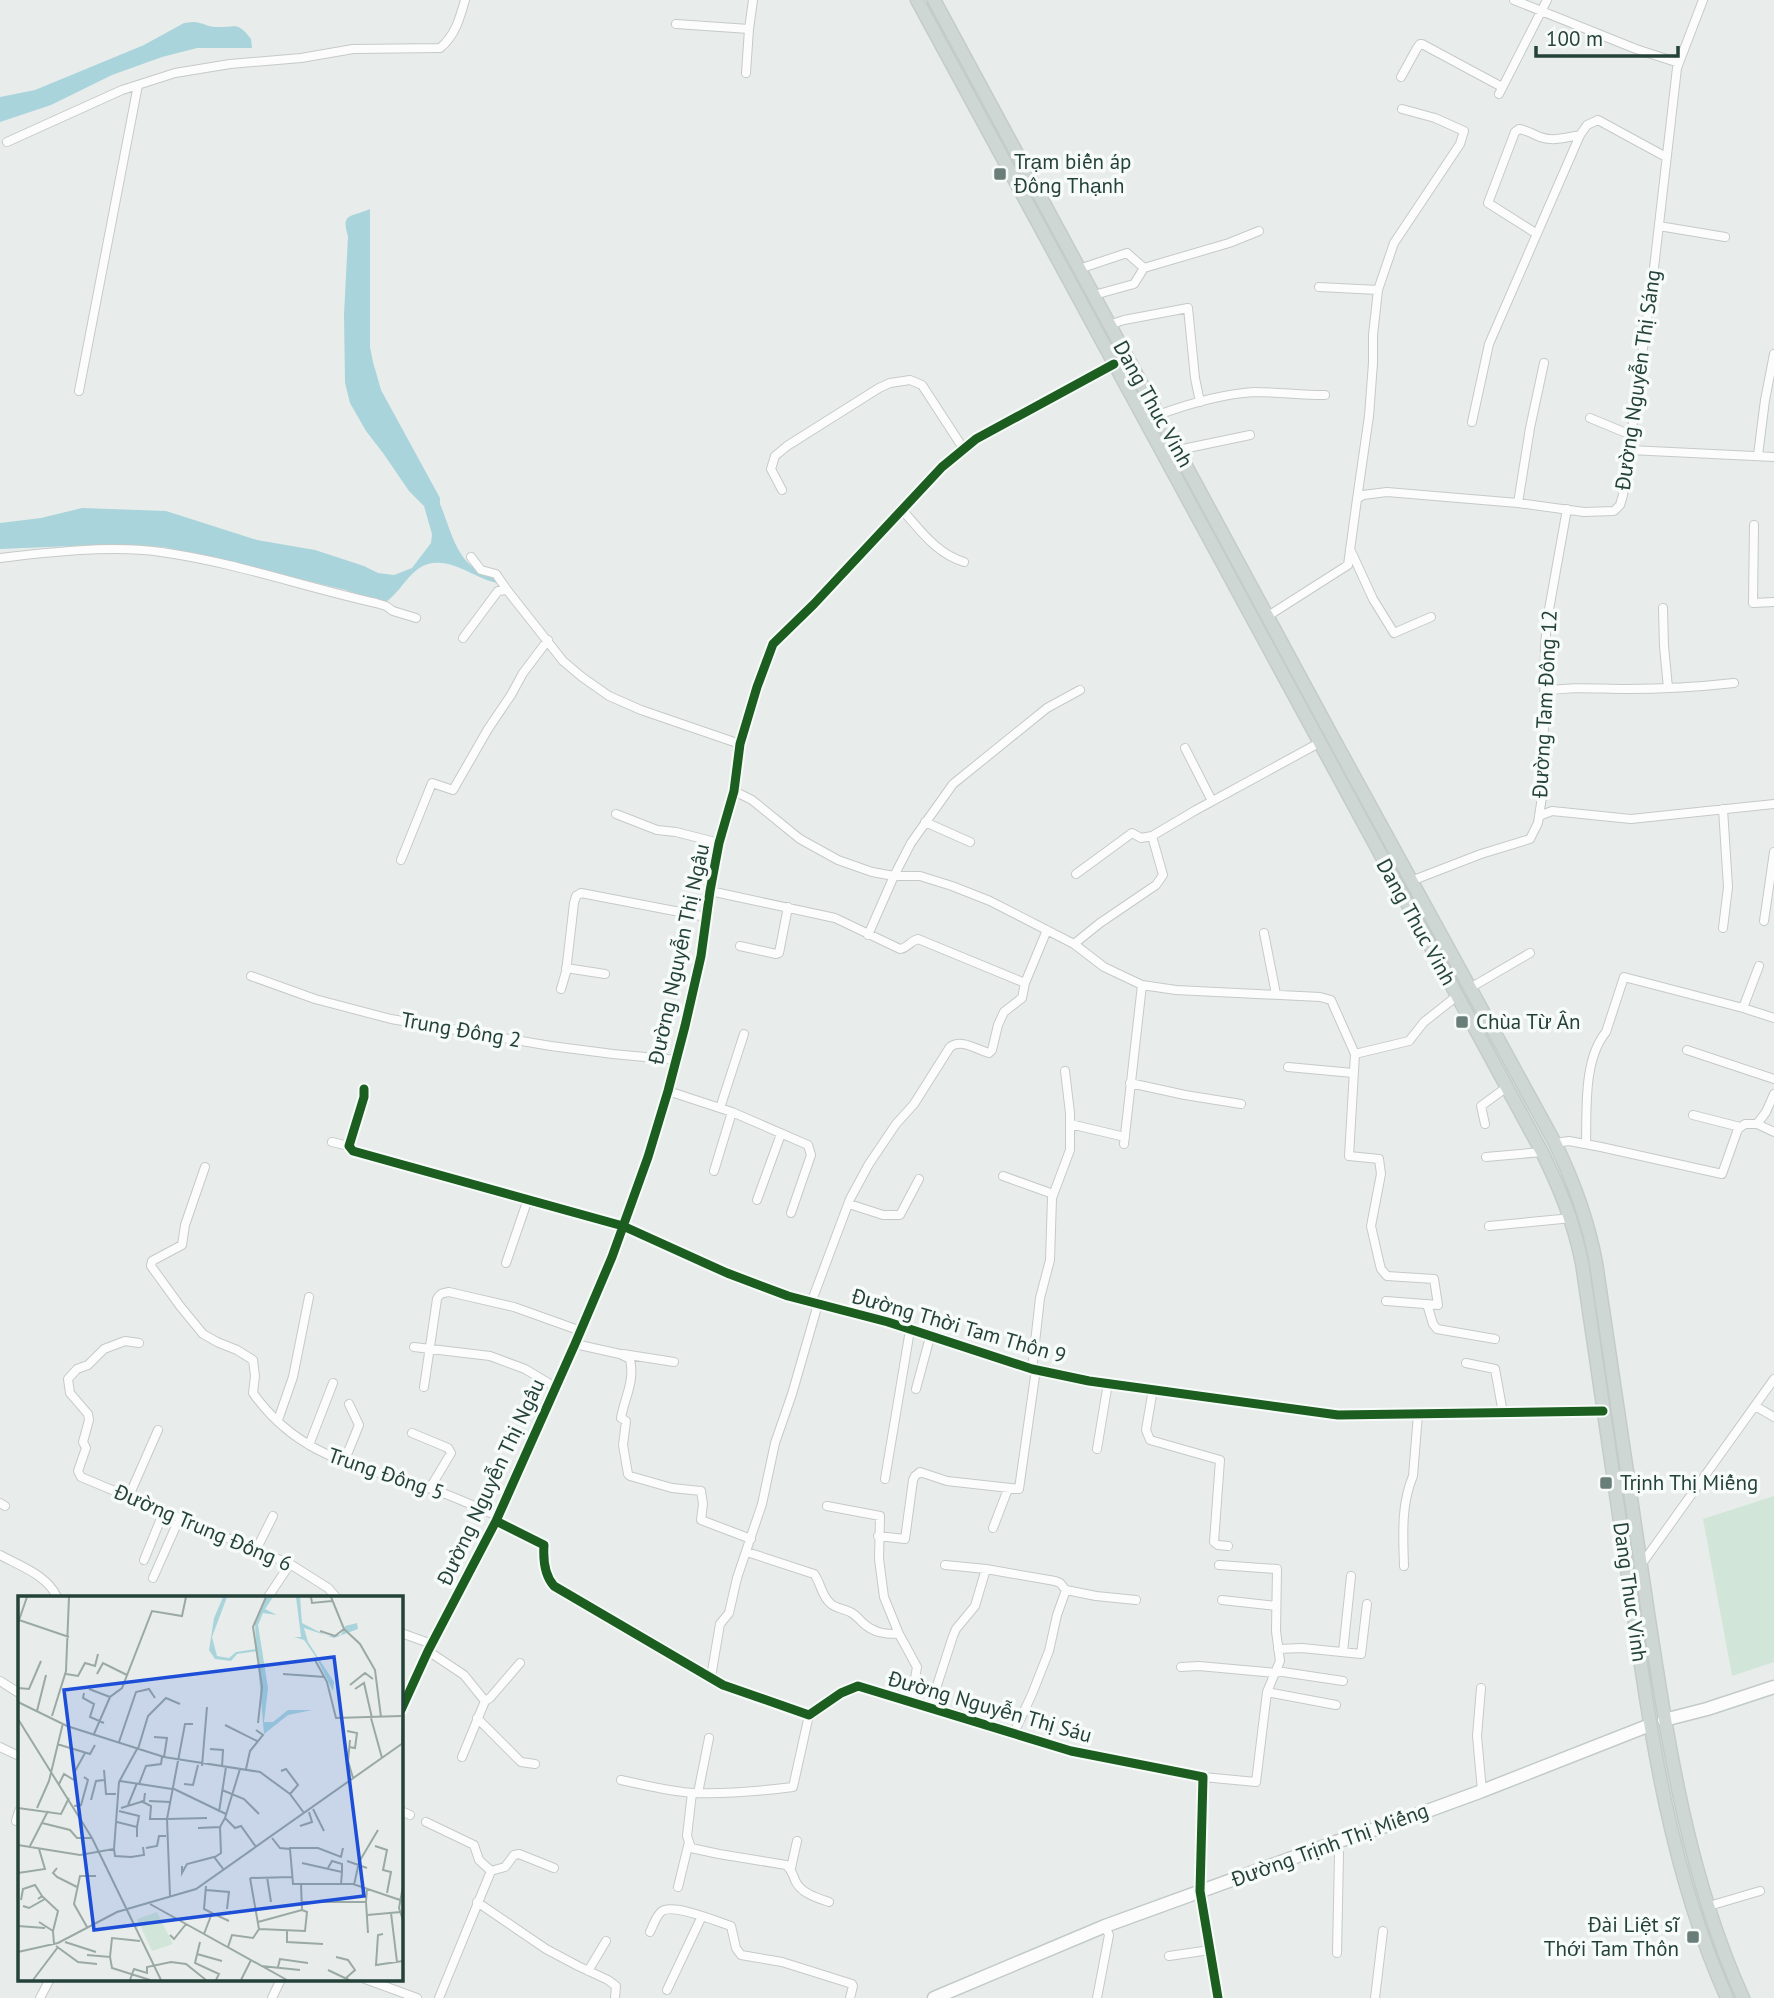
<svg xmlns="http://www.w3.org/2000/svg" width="1774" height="1998" viewBox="0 0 1774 1998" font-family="'PT Sans',sans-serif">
<rect width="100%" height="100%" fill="#e8edeb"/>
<path fill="#d1e6d8" d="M1774,1496V1662L1732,1676L1703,1519Z"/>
<path fill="#a9d4db" d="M193,22C201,22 208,27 216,27C235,28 237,20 251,39L252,48H197L162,57L112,75L51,105L0,122V97L35,90L144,45L184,23Z
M370,209V347L373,362L381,390L440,498V504C450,527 455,558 479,571C492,577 492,571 503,584C478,582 454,557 428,564C404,571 398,605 371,607L359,595L346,590L164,547L95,545L0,549V523L41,518L82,508L166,511L257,540L315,550L364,566L378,573L394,575L412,568L431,543L432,534L424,506L409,491L383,453L366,431L350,403L345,383L344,315L348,236C340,212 353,217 370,209Z"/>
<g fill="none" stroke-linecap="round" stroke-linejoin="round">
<defs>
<path id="minor" d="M1514,0L1636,49L1679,63
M676,24L749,29
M746,73L749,29L753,0
M1401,77L1417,48L1420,44H1422L1502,87
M1499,94L1547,0
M7,142L122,90L175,73L230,64L301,58L353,49L440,48C455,36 460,18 465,0
M1659,226L1725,237
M1537,234L1488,203L1515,132L1519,129C1526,130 1533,134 1540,137C1553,142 1567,137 1580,135
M1079,269L1127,253L1144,268
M1319,287L1378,290
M1094,295L1134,284L1144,268L1229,243L1259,231
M1109,325L1124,320L1188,308L1195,378L1200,402
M79,391L138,85
M1158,415C1188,404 1222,394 1254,392C1277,392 1301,395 1325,395
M1590,418L1631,435
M1472,422L1489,344L1580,135L1587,125L1598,120L1666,157
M1178,450L1250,435
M1630,450L1774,457
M1758,455L1765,400L1774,354
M782,490L771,469L775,456L787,446L879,388L890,383L910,380L922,385L963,448
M1357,499L1369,416L1373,363V335L1378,290L1394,243L1460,144L1464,131L1435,118L1402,109
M1518,503L1530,428L1544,363
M903,511C921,531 937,554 964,562
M1754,525L1753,603L1774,602
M1350,549L1373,599L1394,633L1431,617
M471,557L481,570L496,574L507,590
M0,558C50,552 111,545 161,552C234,562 304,587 376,603L386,606L393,611L416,618
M1663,608L1664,646L1668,688
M1268,616L1348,565L1357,499L1363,495L1387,492L1518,503L1584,512L1614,511L1620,505L1623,495L1654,268L1677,68L1703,0
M463,638L498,591L507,590L563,661L582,677L609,696L641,710L740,744
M1545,691C1573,686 1598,689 1626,689C1662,689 1698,687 1734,683
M1185,748L1212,801
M734,791L752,800L800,839L838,860L872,872L894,876H920L952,886L990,901L1074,944L1100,923L1156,885L1163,875L1152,836L1196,810L1319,743
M616,814L657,830L676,832L719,843
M1539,816L1552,811L1631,819L1774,804
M925,822L970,842
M401,860L432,783L453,790L488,729L511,695L523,673L548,640
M1076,874L1132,833L1141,838L1152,836
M1411,881L1481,854L1530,839L1538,823L1543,790L1545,645L1548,615L1567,509
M710,891L835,918L900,949C908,948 910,941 918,939L1025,983
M1764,921L1774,852
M1723,928L1728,887L1723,809
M1264,933L1276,994
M868,935L894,876L911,843L953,784L1047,708L1080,690
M1074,944L1104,967L1142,985L1124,1144
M740,946L776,954L779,953L788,907
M1759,966L1743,1008L1774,1018
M566,968L605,974
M251,976L315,999L391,1019L551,1046L613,1054L677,1060
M1142,985L1176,990L1320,997L1331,1000L1355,1054
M1470,988L1530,953
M561,989L566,972L574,903L576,896L581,893L706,917
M1687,1050L1774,1079
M1288,1067L1353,1073
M1130,1083L1185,1095L1241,1104
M364,1089V1097L349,1146L353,1151L623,1226L727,1273L788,1296L888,1322L1032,1369L1089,1381L1338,1415L1603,1411
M668,1091L732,1112L808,1145L811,1155L791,1213
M1774,1094L1766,1112L1757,1124L1774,1132
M720,1108L744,1034
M1693,1115L1740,1127
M1070,1124L1125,1137
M1485,1124L1481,1106L1507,1087
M332,1142L349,1146
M1555,1143L1569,1141L1601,1147L1722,1174L1738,1129L1745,1124H1757
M1586,1144C1587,1110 1583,1060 1606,1032L1624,977L1743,1008
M1486,1157L1542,1152
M205,1167L185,1225L182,1245L152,1261L151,1266L180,1306L203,1334L217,1342L237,1350L253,1360L255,1376L253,1393C299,1458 358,1465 428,1488C452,1495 475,1507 498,1516
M714,1171L732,1112
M1003,1176L1053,1194
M757,1200L781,1134
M849,1204L883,1215H900L919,1179
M1489,1226L1572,1218
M506,1263L528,1199
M1386,1301L1438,1305L1434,1279L1387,1276L1381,1269L1379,1261L1371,1226L1381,1174L1379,1159L1349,1156L1355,1054L1409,1041L1424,1022L1457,996
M811,1303L850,1199L869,1164L896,1124L914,1104L950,1047C961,1039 974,1048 986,1052L989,1053L992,1050L998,1025L1004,1012L1022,998L1025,983L1047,930
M1427,1304L1433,1324L1437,1329L1495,1339
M139,1343L125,1341L104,1349L88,1365L77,1369L68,1379L70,1393L88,1414L89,1420L83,1442L86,1448L78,1471L81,1477L290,1564L328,1588L336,1597
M575,1344L620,1354L630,1359C635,1382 625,1396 621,1418L626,1421L623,1445L628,1474L630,1476L672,1488L701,1491L703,1504L701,1520L751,1539
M414,1347L490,1356L525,1369L555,1387
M623,1354L674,1362
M1466,1363L1495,1369L1503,1413
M1032,1369L1040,1298L1050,1260L1052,1198L1070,1150V1113L1065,1071
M424,1387L437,1299C440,1293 443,1293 449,1292L514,1307L581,1331
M916,1389L930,1337
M1153,1389L1146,1430L1150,1440L1220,1460L1214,1542L1218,1545L1228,1546
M1755,1406L1774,1417
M278,1420L293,1377L309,1297
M412,1433L448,1448L451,1453L430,1488
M309,1445L333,1383
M1097,1449L1108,1383
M344,1462L359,1425L349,1404
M885,1479L910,1330
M129,1496L158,1430
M0,1503L5,1506
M827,1506L880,1516L879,1559L884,1597L899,1634L917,1667L911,1701
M496,1521L544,1545C543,1560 544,1575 554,1586L723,1685L809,1715L841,1693L858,1686L1071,1751L1203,1777L1200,1891L1218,1998
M993,1528L1008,1489
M878,1536L905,1539L913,1480L915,1476L920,1472L947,1481L1019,1489L1036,1369
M256,1550L273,1516
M747,1552L814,1574C821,1583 821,1595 830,1603C836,1609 843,1608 850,1612C855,1614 859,1619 863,1623C874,1633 884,1634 899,1634
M0,1555C20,1566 47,1575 57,1597
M144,1560L164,1511
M945,1565L986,1569
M1641,1565L1774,1379
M1404,1566C1403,1535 1401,1504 1413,1476L1418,1414
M153,1578L180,1517
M268,1597L290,1564
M1222,1600L1276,1606
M401,1633L432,1644
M1278,1649L1302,1648L1361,1654L1367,1604
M428,1651L464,1675L485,1701L490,1698L520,1663
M1343,1652L1351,1576
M1181,1667L1199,1666L1276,1673
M1276,1671L1343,1681
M711,1677L720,1624L729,1613L737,1578L762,1504L775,1443L792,1394L818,1304
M0,1681L19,1693
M1481,1688L1477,1736L1482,1791
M1267,1692L1336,1705
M930,1707L953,1636L956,1629L975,1606L986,1569L1055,1581L1060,1583L1066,1590
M401,1710L428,1651L496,1521L575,1344L612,1257L648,1157L668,1091L685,1026L701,956L710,891L719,843L734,791L740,744L757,687L773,644L814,604L942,467L976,439L1114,364
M477,1718L521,1762L535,1764
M1014,1733L1032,1694L1049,1651L1057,1615L1066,1590L1096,1596L1136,1600
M0,1747L19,1756
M462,1757L485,1701
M1203,1777L1256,1782L1267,1692L1280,1661L1276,1631L1277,1569L1219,1565
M621,1780C645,1785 670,1792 695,1793C727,1794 761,1791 793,1787L809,1715
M692,1793L687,1836L691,1848L719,1854L786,1865C792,1870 792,1873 795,1880C800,1893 817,1898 829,1902
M698,1793L709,1738
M401,1811L410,1815
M16,1821L19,1811
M426,1822L474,1845L479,1860L491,1871L439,1998
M1336,1842L1339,1854L1337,1953
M791,1868L797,1841
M491,1871L505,1867L514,1855L519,1854L554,1868
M678,1887L689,1842
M477,1902L546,1949L578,1966L608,1980L616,1986L615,1998
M1709,1906L1760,1891
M650,1932C653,1926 656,1916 661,1912C671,1902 718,1922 731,1926L736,1948L741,1955L782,1962L852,1984L853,1986L850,1998
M1169,1956L1210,1950
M588,1971L606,1941
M365,1979L417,1998
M667,1990L702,1916
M40,1998L50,1979
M272,1998L281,1979
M1097,1998L1109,1935L1105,1926
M1375,1998L1383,1931"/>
<path id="secondary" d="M1664,1720L1707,1709L1774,1687
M934,1998L1105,1926L1336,1842L1400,1821L1482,1791L1650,1725"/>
<path id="primary" d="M917,0L1542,1152C1560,1189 1574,1223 1582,1263C1598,1377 1615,1490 1632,1603C1651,1737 1671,1874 1727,1998
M934,0L1338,747L1555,1143C1574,1182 1588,1220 1596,1263C1613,1380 1630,1497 1648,1613C1668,1743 1688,1877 1743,1998"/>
</defs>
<use href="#minor" stroke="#c5cac8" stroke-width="10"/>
<use href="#secondary" stroke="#c3cbc8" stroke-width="15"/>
<use href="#primary" stroke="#c3ccc9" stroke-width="15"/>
<use href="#minor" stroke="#fcfcfc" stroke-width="8"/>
<use href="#secondary" stroke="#fcfcfc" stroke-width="12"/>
<use href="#primary" stroke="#cfd7d5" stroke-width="12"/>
<defs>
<path id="cycleway" d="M364,1089V1097L349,1146L353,1151L623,1226L727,1273L788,1296L888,1322L1032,1369L1089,1381L1338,1415L1603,1411
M496,1521L544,1545C543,1560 544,1575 554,1586L723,1685L809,1715L841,1693L858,1686L1071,1751L1203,1777L1200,1891L1218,1998
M401,1710L428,1651L496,1521L575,1344L612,1257L648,1157L668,1091L685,1026L701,956L710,891L719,843L734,791L740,744L757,687L773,644L814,604L942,467L976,439L1114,364"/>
</defs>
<use href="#cycleway" stroke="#f7fbf9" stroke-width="13"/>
<use href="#cycleway" stroke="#1b5e20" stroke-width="9"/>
</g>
<g fill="#697e78" stroke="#f7fbf9" stroke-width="2.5">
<rect x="993" y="167" width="14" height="14" rx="3.5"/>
<rect x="1455" y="1015" width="14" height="14" rx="3.5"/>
<rect x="1599" y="1476" width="14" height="14" rx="3.5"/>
<rect x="1686" y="1930" width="14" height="14" rx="3.5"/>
</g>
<g text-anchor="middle" stroke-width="7" stroke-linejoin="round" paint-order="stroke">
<g font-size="21" fill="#24423a" stroke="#f7fbf9" text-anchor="start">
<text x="1014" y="169">Trạm biến áp<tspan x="1014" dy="24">Đông Thạnh</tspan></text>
<text x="1476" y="1029">Chùa Từ Ân</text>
<text x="1620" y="1490">Trịnh Thị Miếng</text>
<text x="1679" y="1932" text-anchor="end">Đài Liệt sĩ<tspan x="1679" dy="24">Thới Tam Thôn</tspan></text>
</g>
<g font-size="21" fill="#24423a" stroke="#f7fbf9">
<text transform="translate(1638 380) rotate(-82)" y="7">Đường Nguyễn Thị Sáng</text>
<text transform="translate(1153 404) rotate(61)" y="7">Dang Thuc Vinh</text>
<text transform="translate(1545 704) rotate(-87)" y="7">Đường Tam Đông 12</text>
<text transform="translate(1416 922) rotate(61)" y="7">Dang Thuc Vinh</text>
<text transform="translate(679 954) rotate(-78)" y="7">Đường Nguyễn Thị Ngâu</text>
<text transform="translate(461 1030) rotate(10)" y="7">Trung Đông 2</text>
<text transform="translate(959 1326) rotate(16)" y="7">Đường Thời Tam Thôn 9</text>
<text transform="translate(386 1474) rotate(19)" y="7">Trung Đông 5</text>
<text transform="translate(491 1482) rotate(-65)" y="7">Đường Nguyễn Thị Ngâu</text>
<text transform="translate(203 1528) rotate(23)" y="7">Đường Trung Đông 6</text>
<text transform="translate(1630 1592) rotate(82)" y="7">Dang Thuc Vinh</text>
<text transform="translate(990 1707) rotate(16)" y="7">Đường Nguyễn Thị Sáu</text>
<text transform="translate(1330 1845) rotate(-20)" y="7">Đường Trịnh Thị Miếng</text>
</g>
</g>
<g transform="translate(18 1596)">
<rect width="385" height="385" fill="#e8edeb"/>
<path d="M139,316L155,348L134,355L119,323Z" fill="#d1e6d8"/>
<path d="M205,1H209L194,41L199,60L211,62L218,56L238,53L237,25L249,1H255L247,13L259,19L245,17L240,29L250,92L246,126H255L270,114H294L270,119L246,138L239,55L219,58L213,65L197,63L191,54L196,22ZM278,1H282L284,27L309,40L323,39L327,30L339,27L340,33L316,42L286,32L290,46L316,86L315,95L298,61L286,44L276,41H283Z" fill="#a9d4db"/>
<path fill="none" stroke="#9aa9a4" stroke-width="2" d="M293,1L294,7L314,5M313,1L326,33L342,48L357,74L363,121M1,24L51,41M0,27L9,1M302,35L317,40L326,33M297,64L309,86L318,122L383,120M48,78L60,80L67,67L77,70L80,58M79,78L85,67L109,79M265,78L307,81M332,89L347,77L355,83M0,92L11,93L23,65M71,93L92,101M337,93L346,87L354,122M66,97L65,102L76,108L72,121L86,127M0,106L49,130L146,161L242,176L272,198L286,217M19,115L28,79M34,120L48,75L51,1M353,122L364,162M0,123L74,242L143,384M240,127L244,91L235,31L248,1M207,129L239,145M329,135L339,137L337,152L331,151M76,138L92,101L104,92L134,15L164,20L168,1M136,141L149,142L146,161M332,144L330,165L335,182M101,146L118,96L131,93L137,102M39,148L72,158L77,149M384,148L385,106M120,153L130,120L148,102L162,108M192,153L205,154L204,171M184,170L189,111M222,173L207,222L217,232L223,230L238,251M228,173L232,155L245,139L238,134M86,174L88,198H98M263,175L268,173L280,189L272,198M56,177L67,157M102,185L154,193M41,188L46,178L56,184M121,188L128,170L143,168L144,161M166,188L175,189L180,169M154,192L208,218M204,194L226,203L241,218M73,204L78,185L86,184M123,205L133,210L132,223H149M131,205L152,206M110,209L119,187M56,210L63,209L70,184L66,181M0,212L43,218L51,202M19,212L31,185L45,127M103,212L126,205L127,197M295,213L306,235M101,215L121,220L119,231M201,216L208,171M149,223L189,222M99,226L119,231V241M24,227L52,234L59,242H74M282,230L294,226L291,216M180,232L202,231L207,222M254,242L262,252L272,253L275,288H335L385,305M0,249L62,259L96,253L101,186L119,153M12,250L30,215M357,250L369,254L365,274L373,276L369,297M128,252L139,250L141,240H148M271,252H300L323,261L325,252M96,253L97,260L113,261L126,259L125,251M197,261L203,257L202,231M329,265L349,272M284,267L324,276L323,288M164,270V277L169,268L196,261L206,274M39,272L35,277L39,281L59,291M310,272L314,265L324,268V276M0,277L27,273L21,253M249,281L253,306M232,282L274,281M336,289L341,266L360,234M188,290L186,313L194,317M385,290L381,312L385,324M188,294L211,296L209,313M152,300L149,223L167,128H175M20,303L24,300L40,315L35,335M3,304L5,293L17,289L24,300M284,306H348L349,292M348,306L350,337M132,308L269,384M5,310L11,312L27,303M373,317L379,366M349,319L383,316M21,326L35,335L36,348M240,326L284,314L283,288M0,330L27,332M69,331L56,308L62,280H78M241,333L287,335L289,316L284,314M269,335V346L305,348M186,338L194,317L211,325M365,338L360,339L358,369L385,365M152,339L156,343L168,328M47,346L78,356M182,346L177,367L201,378L198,384M38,350L60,366L79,368M210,351L214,339L235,342L241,333L232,282M0,356L40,347L99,316L178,293L385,147M179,358L204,365M69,359L92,361L94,342L122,345M92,361L94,372L132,384M318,361L330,364L337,374L328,382M243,370L282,374M260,371L262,363L290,367M310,374L331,384M15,384L40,351M112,384L116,373L129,377V371L153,366L168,368L188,384M223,384L233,364"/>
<path fill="#1d4ed8" fill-opacity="0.15" stroke="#1d4ed8" stroke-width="3.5" d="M316,61L346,300L76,334L46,94Z"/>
<rect width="385" height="385" fill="none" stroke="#24423a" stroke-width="3.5"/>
</g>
<path d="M1536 46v10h142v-10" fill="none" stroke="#24423a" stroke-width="3.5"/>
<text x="1546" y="46" font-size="21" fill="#24423a" stroke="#f7fbf9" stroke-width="5" paint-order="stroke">100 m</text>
</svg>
